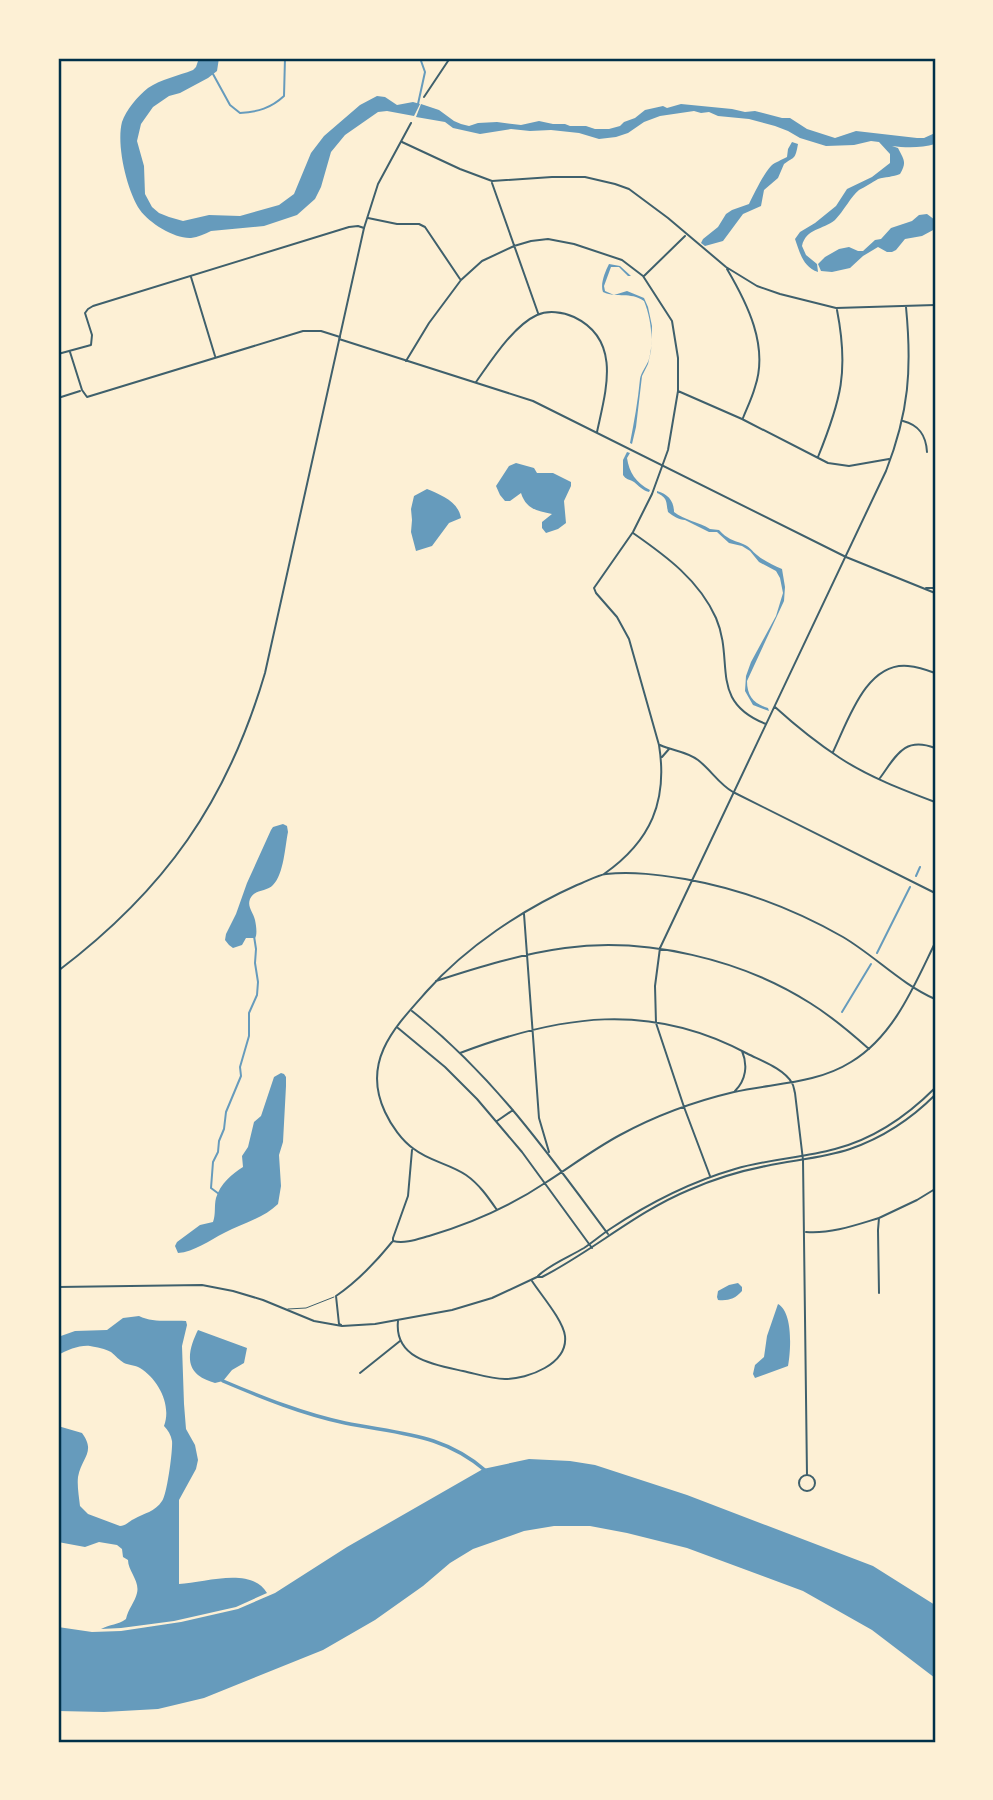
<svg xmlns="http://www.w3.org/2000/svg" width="993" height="1800" viewBox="0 0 993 1800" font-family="'DejaVu Sans',sans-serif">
<rect width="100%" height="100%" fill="#fdf0d5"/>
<path fill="#669bbc" d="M199,58H219L217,71L208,78L180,93L169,96L153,107L141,124L137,141L144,166L145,194L152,207L159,213L169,217L183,221L209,215L240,216L279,205L294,194L311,153L324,136L360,105L377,96L385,97L397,105L413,102L420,104L414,116L387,111L378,112L345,135L331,152L321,187L315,199L297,215L264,226L211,231C205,234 198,237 191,238C175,239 149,223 140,210C127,191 116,145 122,122C126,110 138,96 148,88C161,79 178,76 193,70L196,67Z
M421,104L439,110L454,121L461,124L469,126L478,123L497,122L521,125L539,121L553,124H565L570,126H586L595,129H609L620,126L624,122L635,118L645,110L663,106L667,108L681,104L732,109L745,112L755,111L782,118H790L807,129L835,138L856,131L917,138H924L935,133V144C922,148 906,148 892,146L898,148C904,160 907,162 900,174C893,177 885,177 878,179C873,182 865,187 859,190C852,195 843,212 835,220C823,230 806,228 802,246L806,255L817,264L818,272C803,267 800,253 795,239L800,232L815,223L836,206L847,189L872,177L890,163V154L879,142L871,141L854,145L826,146L800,138L788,131L775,126L749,119L718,116L709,112L701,113L694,111L660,116L644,122L628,133L616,137L599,139L579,133L551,130L530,131L511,129L480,134L453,128L445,122L416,117Z
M792,142L798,144C795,160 795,156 784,164L778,178L764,190L761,206L743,214L723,241L705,246L701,243L703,239L718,227L726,214L732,210L749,204C754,194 764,173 771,166C775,162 782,160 787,157L788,149Z
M927,214L935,220V229L922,236L905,239L896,250L892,252H887L878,247L863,256L850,268L832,272L821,271L818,264L825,257L839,249L849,247L858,251H863L875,240L881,239L891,228L912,221L919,215Z
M609,264L620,266L631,276H628L619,267H611L604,286L605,291L614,295L627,291L644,298L648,307L652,326L651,351L648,364L642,376L636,427L632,444L630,443C634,422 638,401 640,379C641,372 647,366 649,359C654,341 651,318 644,301C629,291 619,299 603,292C600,284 605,272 609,264Z
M627,452L630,453L627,458C629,472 636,483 650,490L649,492C642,490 639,486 634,482C629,479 626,480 623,475V460Z
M516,463L534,468L537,473H553L571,482V486L564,501L566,523L558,529L546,533L542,528V522L552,514C537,511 526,509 521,493L510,501H505L500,495L496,486L509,466Z
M427,489C441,495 458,501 461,518L449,523L432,546L416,551L411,532L412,520L411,509L414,496Z
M657,491C668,494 674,501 674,512C684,520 699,522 710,529L719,530C727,539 733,540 743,544C749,546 752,551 757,555C764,561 773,565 782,569L785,587L784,601L747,681C747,696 754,704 768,708L769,711L753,705L745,691L746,676L751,662L776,616L783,593L780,578L776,571L759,562L750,551L742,546L729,543L717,532H709L685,520C679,520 673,516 668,512C666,502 668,498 657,493Z
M283,824L287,826L288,832C285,846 284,874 273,885C267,892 254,889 250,899C247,907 253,912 255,920C256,925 257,931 256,936L255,938H246L242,945L233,948L229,945L225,940L226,934L236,914L247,883L271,830L273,827Z
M281,1073L284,1074L286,1077V1086L283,1142L279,1155L281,1186L278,1204C264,1218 241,1224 224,1233C210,1240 194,1252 178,1253L175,1246L177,1242L200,1225L213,1222C216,1214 214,1206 216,1198C220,1184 233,1173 243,1167L242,1156L248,1147L254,1122L261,1116L274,1077Z
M738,1283L742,1287V1291C735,1299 728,1301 718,1300L717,1297L718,1291L729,1285Z
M778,1304C793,1312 791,1350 788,1366L755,1378L753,1374L755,1365L764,1357L767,1336Z
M139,1316C153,1323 170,1320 186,1321L187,1325L182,1346L184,1404L186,1429L195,1445L198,1460L196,1469L179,1500V1584C204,1583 251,1566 267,1593L236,1607L174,1621L121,1628L101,1629C110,1624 118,1625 126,1619C128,1609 135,1602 137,1593C140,1581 128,1571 128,1560L123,1557L122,1549L117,1545L99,1542L85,1547L58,1542V1426L82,1433C96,1452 82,1457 78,1477C77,1486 79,1497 80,1506L88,1514L120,1526C127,1525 128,1522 134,1519C144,1513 155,1512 162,1501C167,1495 173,1449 172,1441C171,1435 168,1430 164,1426C172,1405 158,1379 140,1368C135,1365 129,1365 124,1363C119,1360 116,1356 111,1352C106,1349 96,1347 90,1346C79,1345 68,1350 58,1355V1337L75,1331L107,1330L123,1318Z
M198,1330L247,1348L244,1363L232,1370L223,1381L215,1383C209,1381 203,1379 198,1375C184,1364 191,1344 198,1330Z
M529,1459L570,1461L595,1465L687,1495L873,1566L935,1605V1678L872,1630L803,1591L687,1548L627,1533L590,1526H554L524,1531L473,1549L450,1563L423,1586L375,1620L323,1650L204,1698L158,1709L104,1712L58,1711V1627L92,1632L121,1631L181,1622L238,1609L275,1593L347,1547L483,1469Z"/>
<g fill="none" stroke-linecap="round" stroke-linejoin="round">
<path stroke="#669bbc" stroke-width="2" d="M213,74L230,105L240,113C258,112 271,108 284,96L285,58
M418,104L425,72L420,58
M916,876L920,867
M877,953L910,887
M842,1012L871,964
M219,1194L211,1188L213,1162L218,1152L219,1141L224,1129L226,1112L241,1076L240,1067L249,1036V1013L257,995L258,982L255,963L256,949L254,936"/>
<path stroke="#669bbc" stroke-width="3.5" d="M223,1381C263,1398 303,1414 345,1423C399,1434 442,1433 486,1471"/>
<path stroke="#3f606c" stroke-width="1" d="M288,1309L306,1308L334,1297"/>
<path stroke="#3f606c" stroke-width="2" d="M402,142L460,169L492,181L552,177H585L615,184L629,189L668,218L726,267L757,286L780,294L836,308L935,305
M492,183L538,313
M368,218L397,224H419L425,227L460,279
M727,269C747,303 769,346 755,387C752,398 747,408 743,418
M644,276L685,236
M191,277L215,356
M70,352L82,390L87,397L303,331H321L340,337
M58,354L91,345L92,335L85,313L88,309L93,306L349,227L358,226L364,228
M406,361L429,323L461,280L482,261L514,246L531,241L548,239L574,244L622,260L643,276L672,321L678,358V391L668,450L652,494L633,532L594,588L596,593L617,617L629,639L659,745C668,801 651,841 604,874
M476,382C491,361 513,326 537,315C548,310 563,312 574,317C622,340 606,390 597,432
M678,391L742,419L828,463L849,466L889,459
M58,398L80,391
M903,421C919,425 926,435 927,452
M818,457C841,400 849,371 837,310
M633,533C666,556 699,580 716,618C735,662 708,701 766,724
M926,588H935
M775,707C796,726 817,743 840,758C869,777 903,790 935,802
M660,745C673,751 686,751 698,760C711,770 719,784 733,792L935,893
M833,752C848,721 866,662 908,666C918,667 927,670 935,673
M662,757L669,749
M880,778C896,756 904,736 935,748
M524,914L539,1118L549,1152
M436,981C479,967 521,954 565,948C646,937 741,959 810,1003C831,1016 850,1032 869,1049
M412,1011C493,1075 547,1152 608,1234
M398,1028L445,1067L477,1099L522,1152L592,1248
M460,1053C560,1015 650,1001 748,1054C762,1061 784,1069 792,1083C794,1086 794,1090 795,1093L803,1160L807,1475
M735,1091C746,1080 748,1065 742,1051
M497,1121L513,1110
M412,1150L408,1196L393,1238V1241C405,1244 418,1239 429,1236C470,1224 509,1207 545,1183C570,1167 594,1149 620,1135C655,1116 696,1101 734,1092C774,1083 816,1084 851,1062C894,1036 914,986 935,943
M710,1176L684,1107L656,1023L655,986L660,948L886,471C909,412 912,369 906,307
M497,1210C488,1197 479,1184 466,1175C450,1164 429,1161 414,1149C402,1141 391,1125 385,1112C361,1061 395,1027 427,991C466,947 523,909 577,885C586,882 597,875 606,874C633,871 659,875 685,879C741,889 794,909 843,937C875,956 901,984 935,999
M806,1232C831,1234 856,1225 879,1218
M879,1293L878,1230L879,1218L917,1200L935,1189
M398,1321C394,1359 435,1365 463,1371C477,1374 491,1379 505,1379C528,1379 568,1364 565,1336C563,1320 541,1295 532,1281
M341,1325L339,1324L336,1296C358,1281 375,1263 392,1242
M360,1373L400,1341
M799 1483a8 8 0 1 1 16 0a8 8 0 1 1-16 0Z
M935,1553V1554"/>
<path stroke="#3f606c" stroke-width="2" d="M424,97L450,58
M339,339L533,401L846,557L935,593
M58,971C165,890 227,802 265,673L364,228L378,184L411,123
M538,1276C550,1264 569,1257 584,1248C593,1242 601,1235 610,1229C649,1203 690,1182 735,1169C768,1159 802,1158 835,1149C874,1139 907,1116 935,1088
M58,1287L202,1285L233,1291L263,1300L314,1321L342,1326L375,1324L452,1310L492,1298L537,1277H542C593,1251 636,1212 689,1190C714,1179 740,1171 766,1166C794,1160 823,1158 850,1149C882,1138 912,1118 935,1095"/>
</g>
<rect width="993" height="1800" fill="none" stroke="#fdf0d5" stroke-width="119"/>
<rect x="60" y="60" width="874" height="1681" fill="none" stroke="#003049" stroke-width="2.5"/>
</svg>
